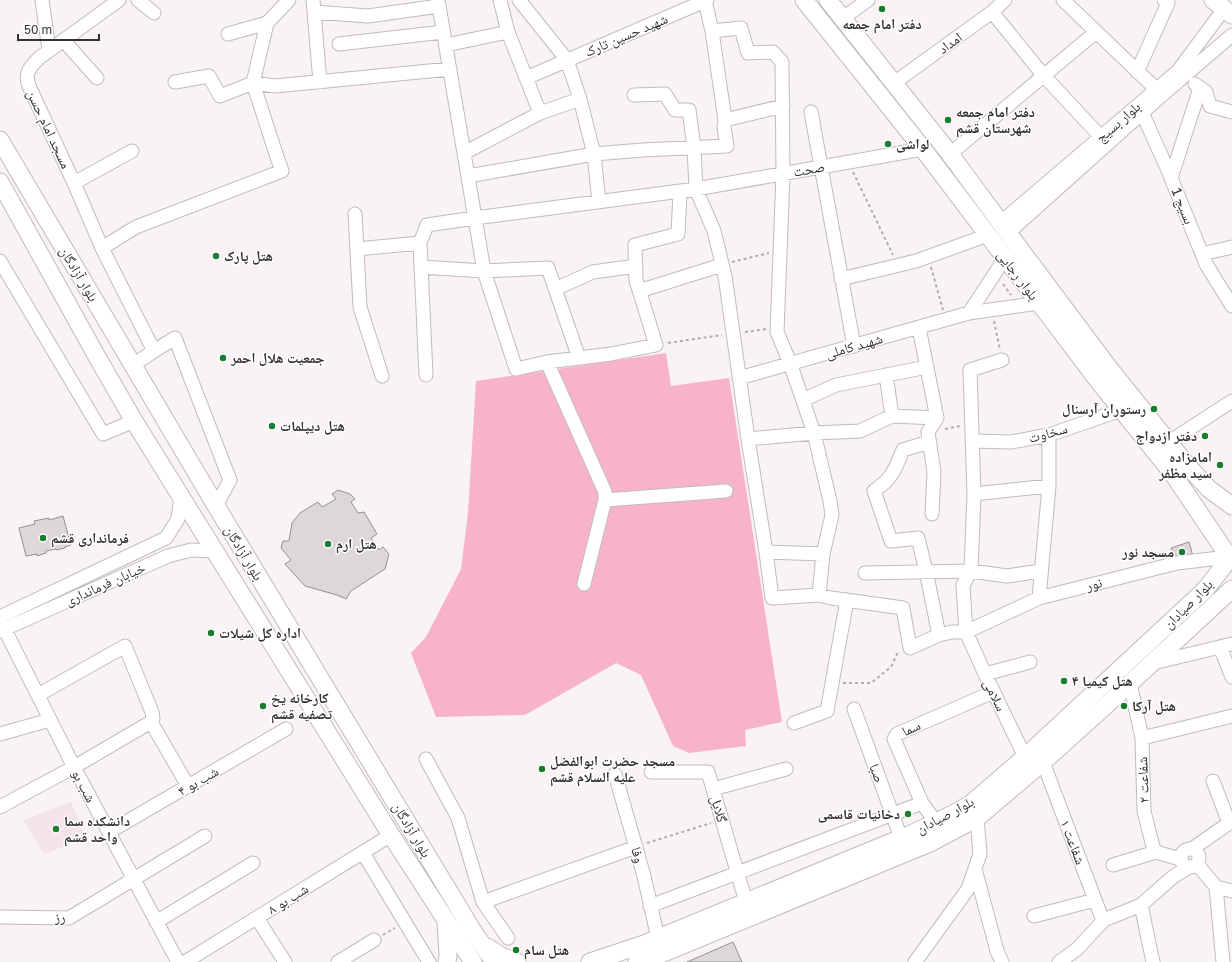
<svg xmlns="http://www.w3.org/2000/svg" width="1232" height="962" viewBox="0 0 1232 962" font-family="'Golos Text','Noto Naskh Arabic',sans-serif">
<rect width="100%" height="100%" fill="#f9f3f5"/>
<path fill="#f3e4e9" d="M71,802L86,838L44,854L23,820Z"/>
<path fill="#f8b3cc" d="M666,353L671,386L729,378L782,722L745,730L746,746L689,753L673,746L641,675L616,663L525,715L436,717L411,653L426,637L461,569L468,513L476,381Z"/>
<path fill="#ddd7d9" stroke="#969092" d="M338,490L350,494L355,499L351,502L358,513L364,512L377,534L371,538L379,550L383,547L389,554L385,569L351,591L346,599L337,595L305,586L285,564L291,560L281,548L283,541H289L292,523L300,513L318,502L322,507L336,499L332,494Z
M63,516L71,545L65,547V548L57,550L56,549L46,551V553L37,556V554L26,556L19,528L35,524L34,521L49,518V520Z
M1189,542L1193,556L1176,562L1171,548Z
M733,942L742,962H687Z"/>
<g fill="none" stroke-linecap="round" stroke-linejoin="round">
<defs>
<path id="minor" d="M42,0L49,50
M138,0L154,13
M313,0L320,82
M438,0L484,271L516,369L547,362L611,354L656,345L636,280L635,245L678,234L680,192
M500,0L508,32
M519,0L567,60L580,99L594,154L599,202
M1063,0L1156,89
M314,12L368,16L439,6
M992,12L1044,76L1101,137
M843,18L868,0
M712,31L741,28L748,53L773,52L782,62L783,174L777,332L790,363L814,433L830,501L832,515L823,554L819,595
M228,34L267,23
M64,41L97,78
M339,44L443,32
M446,45L508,32L540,113L464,153
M1137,72L1168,3L1164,0
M526,78L707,0
M175,82L209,76L220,96L253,83L275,86L450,69
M894,83L992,12L1005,0
M1195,84L1206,92L1210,106L1232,112
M634,95L665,94L675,110H689L694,148L696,189L923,149
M1139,106L1167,168L1206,264L1232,306
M811,112L854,346
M540,113L580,99
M725,120L783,106
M950,154L1096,32
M468,176L594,154L643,150L727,146L724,127L725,120L712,31L705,1
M1171,178L1200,88
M74,183L132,151
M355,214L360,307L382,376
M1000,223L1178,71L1224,9
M1008,233L1161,96L1232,35
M420,243L426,375
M102,248L74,183L29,86C24,73 30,67 39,58L119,0
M357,249L420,243L427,225L475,218L696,189L714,231L725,276L748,439L766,552L772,598L819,595L831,598L903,608L910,648L939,635L952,632H966L1039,598L1177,563L1228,557
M1202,254L1232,247
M0,261L103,434L134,421
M421,267L484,271L548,268L579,358
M841,279L916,261L988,235
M555,289L593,272L636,266
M639,291L722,265
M969,313L1005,258
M919,328L937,418L928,432L934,472L932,514
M154,351L175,338L230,480L216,506
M1002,360L970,370L974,494L971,571L963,585L966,632L985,674L1025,757
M547,362L605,492V500L584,584
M133,365L154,351L102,248L136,227L282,171L276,154L253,83L267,23L289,0
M886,375L892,416
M739,378L969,313L1039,303
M803,400L836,385L927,367
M748,439L814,433L860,431L892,416L937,418
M972,441L1011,442L1049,435L1121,410
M929,442L903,450C895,469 893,478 874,491L891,541L918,538L926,571L939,635
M1169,442L1232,401
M974,494L1049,486
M605,500L726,491
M766,552L823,554
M865,573L971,571L1007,576L1041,571
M1039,598L1049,486V435
M0,617L166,538L178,519L181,497
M5,630L74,767L178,962
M0,631L168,556L191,550L214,551
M1220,647L1232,677
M1153,663L1232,644
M985,674L1030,662
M1130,683L1142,738L1144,811L1152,843L1154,849L1156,852L1180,859
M854,709L901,838
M151,722L188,786
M794,723L827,711L847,600
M0,734L50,720
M1142,738L1232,716
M426,759L458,818L483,902L508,938
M1043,762L1103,921
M651,772H708L746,902
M615,774L644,876L658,938
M1213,781L1229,823
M713,789L786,769
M0,807L74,767L151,722L153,718L152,712L125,646L38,695
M936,822L922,803L894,739L897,734L993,692
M109,832L286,729
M1181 858a9 9 0 1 1 18 0a9 9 0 1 1-18 0Z
M1192,849L1232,821
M363,853L429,962
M1197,864L1216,887L1223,962
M1113,865L1156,852
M975,869L997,951L1002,962
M1216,887L1232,891
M483,902L636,847
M1141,905L1153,962
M650,906L922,803
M1034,916L1095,900
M0,917L69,918L205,836
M257,918L285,962
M156,922L253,863
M185,962L391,835
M338,962L374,940
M915,962L968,889L980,854L977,818
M1059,962L1077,949L1104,920L1141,905L1174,876L1188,868"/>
<path id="major" d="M804,0L923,149L1096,378L1173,474L1227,554
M828,0L950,154L1008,233L1109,368L1186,464L1209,489L1232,506
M1213,0L1232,15
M0,140L216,506L471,928L494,962
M0,182L96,355L134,421L391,835L473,962
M446,922L448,955L447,962
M487,947L503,957L517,962
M590,962L644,944L911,834L953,814L969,805L980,796L1025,757L1205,590L1229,559
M637,962L649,959L930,843L977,818L1043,762L1113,699L1232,589"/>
</defs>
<use href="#minor" stroke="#c2bbbd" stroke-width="15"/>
<use href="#major" stroke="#c2bbbd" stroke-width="19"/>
<path stroke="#b0abad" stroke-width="2" stroke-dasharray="3 3" stroke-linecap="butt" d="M853,172L893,255
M732,262L769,253
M931,267L943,310
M1003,284L1011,295
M994,321L1000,350
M745,332L766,329
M668,343L722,335
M945,429L960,426
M843,683H871L891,667L898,652H900
M647,843L711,823
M383,935L395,928"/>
<use href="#minor" stroke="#fff" stroke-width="13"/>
<use href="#major" stroke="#fff" stroke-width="17"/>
</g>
<g fill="#1a7c2e" stroke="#fff" stroke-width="1.5">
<circle cx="882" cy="9" r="4"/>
<circle cx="948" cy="120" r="4"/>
<circle cx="888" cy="144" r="4"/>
<circle cx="216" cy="256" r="4"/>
<circle cx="223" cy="358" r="4"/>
<circle cx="1154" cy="409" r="4"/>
<circle cx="272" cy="426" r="4"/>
<circle cx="1205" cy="436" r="4"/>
<circle cx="1220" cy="465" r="4"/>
<circle cx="43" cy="538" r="4"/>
<circle cx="328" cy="544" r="4"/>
<circle cx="1182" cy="552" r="4"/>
<circle cx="211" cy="633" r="4"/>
<circle cx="1064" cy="681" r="4"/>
<circle cx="263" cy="706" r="4"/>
<circle cx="1124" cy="706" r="4"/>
<circle cx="542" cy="769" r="4"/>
<circle cx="908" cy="814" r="4"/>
<circle cx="56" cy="829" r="4"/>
<circle cx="516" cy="950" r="4"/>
</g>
<g text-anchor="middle" stroke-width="3" stroke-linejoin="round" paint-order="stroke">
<g font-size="14" font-weight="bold" fill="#333132" stroke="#fff" text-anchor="start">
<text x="882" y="29" text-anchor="middle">دفتر امام جمعه</text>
<text x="956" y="117">دفتر امام جمعه<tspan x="956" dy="16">شهرستان قشم</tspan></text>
<text x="896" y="149">لواشی</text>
<text x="224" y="261">هتل پارک</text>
<text x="231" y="363">جمعیت هلال احمر</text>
<text x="1146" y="414" text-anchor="end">رستوران آرسنال</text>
<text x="280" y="431">هتل دیپلمات</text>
<text x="1197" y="441" text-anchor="end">دفتر ازدواج</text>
<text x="1212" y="462" text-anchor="end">امامزاده<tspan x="1212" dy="16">سید مظفر</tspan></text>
<text x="51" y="543">فرمانداری قشم</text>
<text x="336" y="549">هتل ارم</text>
<text x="1174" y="557" text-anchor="end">مسجد نور</text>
<text x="219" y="638">اداره کل شیلات</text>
<text x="1072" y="686">هتل کیمیا ۴</text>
<text x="271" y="703">کارخانه یخ<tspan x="271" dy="16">تصفیه قشم</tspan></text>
<text x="1132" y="711">هتل آرکا</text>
<text x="550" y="766">مسجد حضرت ابوالفضل<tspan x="550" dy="16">علیه السلام قشم</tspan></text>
<text x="900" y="819" text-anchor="end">دخانیات قاسمی</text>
<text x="64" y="826">دانشکده سما<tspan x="64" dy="16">واحد قشم</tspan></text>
<text x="524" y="955">هتل سام</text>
</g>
<g font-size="14" fill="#333132" stroke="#fff">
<text transform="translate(626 35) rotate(-23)" y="5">شهید حسین تارک</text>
<text transform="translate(950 43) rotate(-36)" y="5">امداد</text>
<text transform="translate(1118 122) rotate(-41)" y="5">بلوار بسیج</text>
<text transform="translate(49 129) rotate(65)" y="5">مسجد امام حسن</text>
<text transform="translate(809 169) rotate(-10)" y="5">صحت</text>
<text transform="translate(1183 206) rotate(68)" y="5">بسیج 1</text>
<text transform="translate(79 274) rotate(59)" y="5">بلوار آزادگان</text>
<text transform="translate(1018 275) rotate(53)" y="5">بلوار رجایی</text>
<text transform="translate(854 346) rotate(-16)" y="5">شهید کاملی</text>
<text transform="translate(1048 433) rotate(-15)" y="5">سخاوت</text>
<text transform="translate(244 553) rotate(59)" y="5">بلوار آزادگان</text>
<text transform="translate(105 584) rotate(-24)" y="5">خیابان فرمانداری</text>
<text transform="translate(1094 584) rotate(-14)" y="5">نور</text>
<text transform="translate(1188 604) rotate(-45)" y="5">بلوار صیادان</text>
<text transform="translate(995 695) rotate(64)" y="5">سلامی</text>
<text transform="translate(911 728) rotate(-25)" y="5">سما</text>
<text transform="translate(877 773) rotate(70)" y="5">صبا</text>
<text transform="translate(1143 780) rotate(-92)" y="5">شفاعت ۲</text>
<text transform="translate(198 781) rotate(-30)" y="5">شب بو ۴</text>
<text transform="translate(84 786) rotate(62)" y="5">شب بو</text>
<text transform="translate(719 809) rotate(74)" y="5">گلایل</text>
<text transform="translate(945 815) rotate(-28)" y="5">بلوار صیادان</text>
<text transform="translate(412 830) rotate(59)" y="5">بلوار آزادگان</text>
<text transform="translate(1073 842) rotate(69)" y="5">شفاعت ۱</text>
<text transform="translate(638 855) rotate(75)" y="5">وفا</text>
<text transform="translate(288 899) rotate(-32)" y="5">شب بو ۸</text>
<text transform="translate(60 917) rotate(-3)" y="5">رز</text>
</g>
</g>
<path d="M18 34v6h81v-6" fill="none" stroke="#333132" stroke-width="2"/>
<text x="24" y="34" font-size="12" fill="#333132" stroke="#ffffff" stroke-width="3" paint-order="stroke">50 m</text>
</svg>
